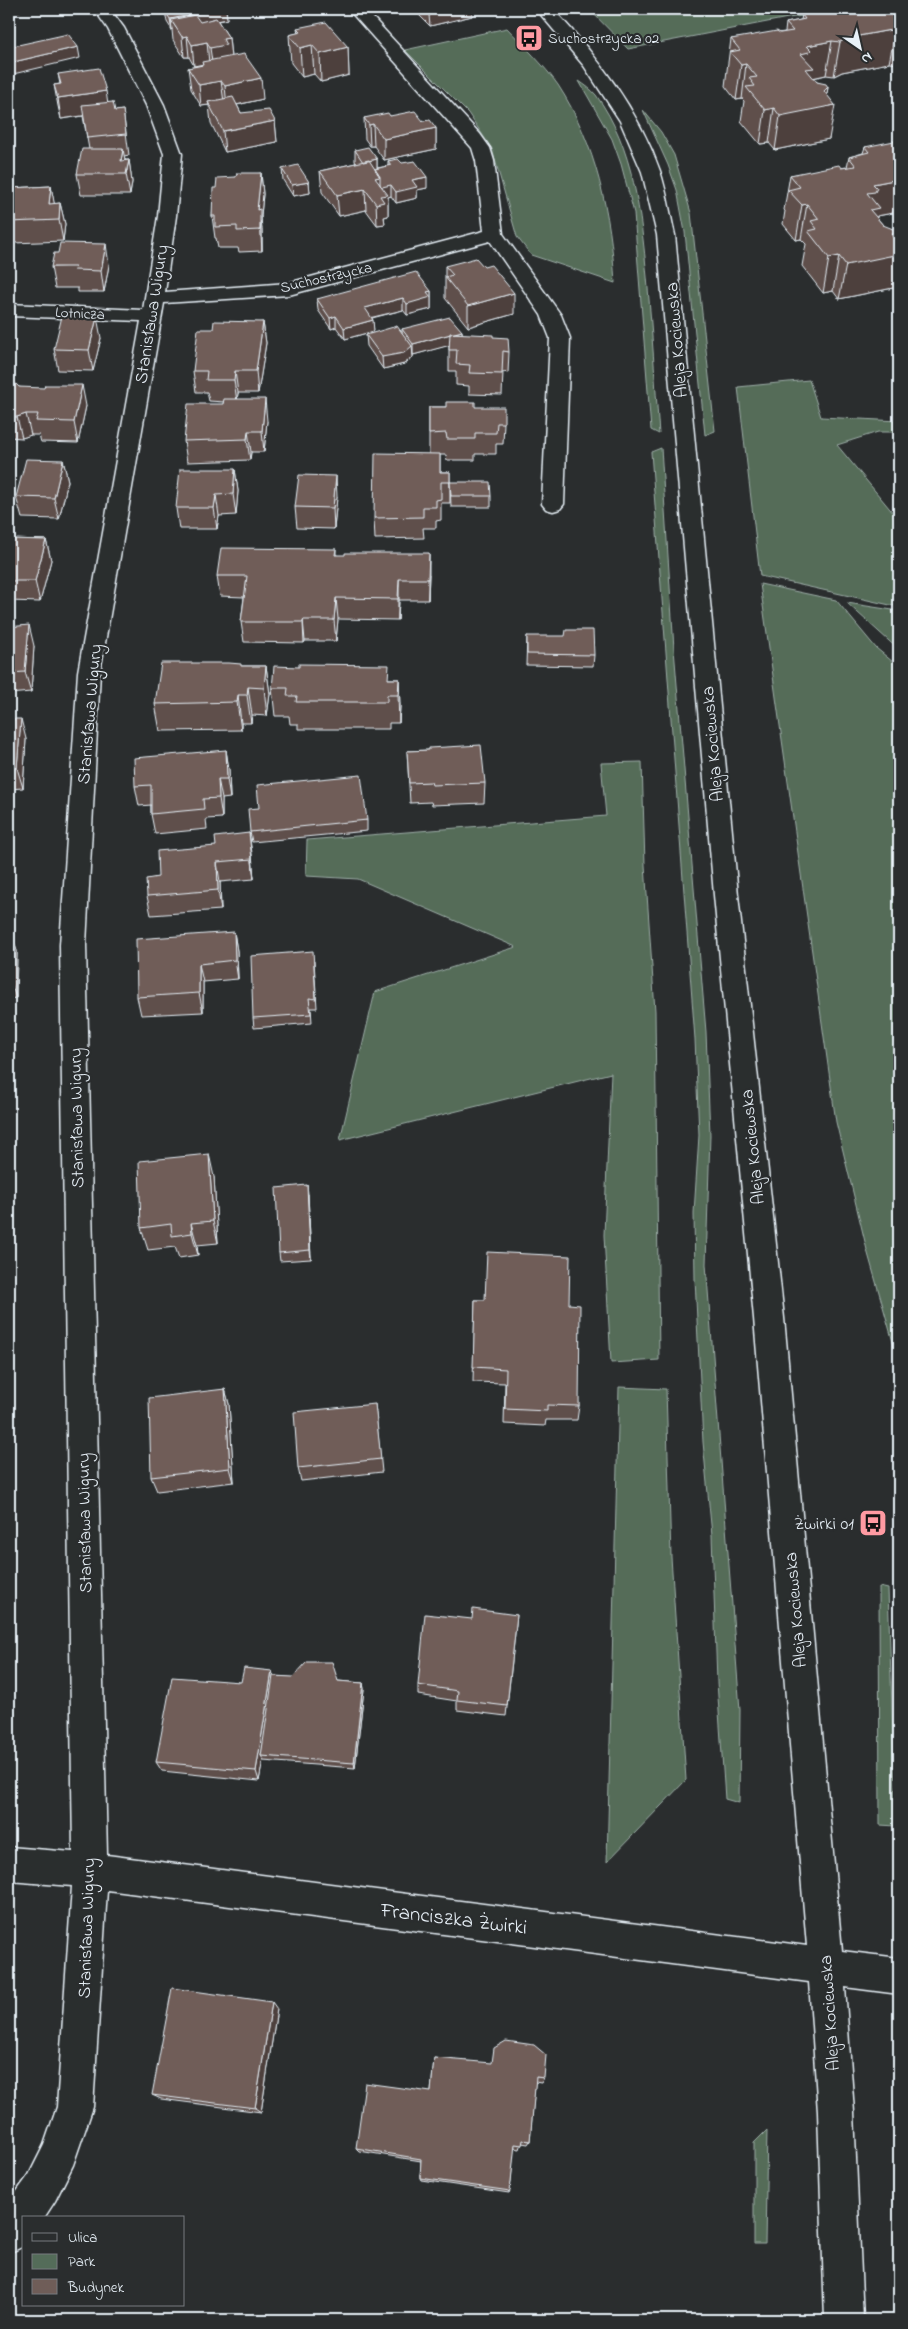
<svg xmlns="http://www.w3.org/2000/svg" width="908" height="2329" viewBox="0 0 908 2329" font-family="'Indie Flower',sans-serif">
<rect width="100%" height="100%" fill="#2a2d2e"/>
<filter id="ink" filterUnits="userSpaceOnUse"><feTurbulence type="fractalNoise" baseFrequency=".02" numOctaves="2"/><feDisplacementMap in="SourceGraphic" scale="10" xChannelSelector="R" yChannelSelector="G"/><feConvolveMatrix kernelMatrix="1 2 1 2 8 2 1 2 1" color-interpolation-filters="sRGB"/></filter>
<g filter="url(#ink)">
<path fill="#546c59" stroke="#9eaea8" d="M589,9L813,10L853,9L788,18L628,49Z
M507,28C524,46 544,65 558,85C596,143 611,215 615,283L531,255L517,237L492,149L468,113L405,50Z
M579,81C585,85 592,90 596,95C634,147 641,216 647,277C652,329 655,381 659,434L651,430L634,213L621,164L612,139Z
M643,110L661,132L674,155L691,213L715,431L705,435L685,232L677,190L668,165Z
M809,380L821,417L899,421V432H878L837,445L899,520V607L760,576L738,387Z
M661,448L674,649L706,1032L710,1135L706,1264L740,1710L739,1803L725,1799L717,1682L712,1535L703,1442L695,1279L694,1213L699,1135L695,1039L651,452Z
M760,584L836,600L876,648L899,667V1346L895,1349L867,1250L836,1122Z
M847,603L899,611V650Z
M642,762L645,865L655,1011L659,1360L611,1363L604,1235L611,1073L340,1140L375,992L516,947L358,879L306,876L307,840L606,816L601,763Z
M619,1387L666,1389L671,1557L686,1780L607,1862Z
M879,1587L888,1589L896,1826L880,1825Z
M767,2130L765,2244H754V2143Z"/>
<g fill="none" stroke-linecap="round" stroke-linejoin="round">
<defs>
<path id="minor" d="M94,9H110L124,28L164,105L182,154L176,216L165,292L288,283L484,231L476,161L472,148L348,9H365L480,134L490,148L494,161L503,234L561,315L570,338L564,504L560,509L553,511L546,509L542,504L550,338L541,315L490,241L289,295L164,303L100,672L86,945L107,1855L807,1946L754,1318L714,895L657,235L642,172L620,121L584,66L536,9H553C597,56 638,109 660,171C667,192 670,214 675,235L738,895L784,1318L842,1951L899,1958V1994L845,1987L854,2112L863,2320H825L818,2112L809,1982L107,1890L93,2107L73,2165L55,2201L44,2218H24V2246L9,2253V2202L29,2175L44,2145L57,2107L72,1886L9,1881V1847L73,1852L60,945L78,672L141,321L9,316V304L143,310L158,216L164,154L146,105L108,29Z"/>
</defs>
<use href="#minor" stroke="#e8f1f8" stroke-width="3"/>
<use href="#minor" fill="#2a2d2e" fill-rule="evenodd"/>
</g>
<path fill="#5f504c" stroke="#e8f1f8" d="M176,9H226L227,19L218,21L229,38L231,57L263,99L237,105L241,113L275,121L277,142L225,152L211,123L209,105L201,106L191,89L188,68L202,65V64L194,66L189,57H184L173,40L172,30L167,22L165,11Z
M413,9H472V16L430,26Z
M899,9V64L889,63L842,72L834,76L826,75L813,78L817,82L828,87L827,94L829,139L775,150L769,143L760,144L741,121L744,101L742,99L736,100L725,86L731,39L785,32L786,23L801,20L802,15L833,14Z
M297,28L348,47L349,75L321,82L314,74L302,77L291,63L289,35L298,33Z
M58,74L108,102L115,111L123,110L129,155L124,156L125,160H129L132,182L130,195H81L77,174L89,149L83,116L61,119L58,106L54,85L60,84Z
M390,116L423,121L436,128V149L384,160L374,146H370L365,139L364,118Z
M899,146V215L893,213L877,216V218L899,244V283L898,287L839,299L833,291L823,293L802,266L806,244L801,239L796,240L783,224L785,211L784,210L790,175L847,167L849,157L863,153L865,147Z
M355,150L377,159V168L388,166V161L402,163L427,188L417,190V198L396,203L391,196L388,197V216L384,217L385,224L377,225L366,210L339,216L322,192L320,171L356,163L355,161Z
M282,169L309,182L310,193L293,196L283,180Z
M261,173L263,194L261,216L262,231V251L239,252L238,248H218L216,238H215L212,216L216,188L236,177Z
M51,186L54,204L60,203L65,224L63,241L14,243L9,222V188Z
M109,265L104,292H78V288H55L51,267Z
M445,266L514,314L468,327L445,298Z
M431,291V309L407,315L403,310L372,318L374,331L345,339L336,327L331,329L318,310L317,299Z
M263,322L266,343L258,393H238L237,399L267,421L264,452H251L250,460L187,462L184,441L223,404L224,402L209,401L207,392H196L193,371L213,329Z
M402,329L462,331V334L493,337L509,352L508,373L503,372L502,395L469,394V386L456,385V371H449V345L413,355V354V357L404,364L383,369L367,346L366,335L402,333Z
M101,338L93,371L58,370L54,349Z
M9,386L19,387L86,406L78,443L41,442L39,435H31L22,438L9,437Z
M429,407H475L504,423L503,444H496V454H475V460H447L446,455H440V472H450V503H441V520L436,521V528H423L424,538L375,539L374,518L429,454Z
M63,460L68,481L59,519L22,518L16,497Z
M235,469L238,491L236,515L219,516L217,529H179L176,508Z
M450,482L491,496V507H451Z
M337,497L334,529L297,528L295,507Z
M9,539L46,540L51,560L40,602L9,601Z
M336,549V555L429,574L428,600H399L398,620L338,619L336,641H305L304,643L244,642L241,622L244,597L220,596L217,576Z
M9,627L34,646L31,692L9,694Z
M527,636L594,655L593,666L526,665Z
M242,666H266L270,694L267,716L252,715L251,723H241V730L160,731L155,704Z
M390,679H399L400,707L399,723H389V729H298V724H290L289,716H275L272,688Z
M9,719L26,739L23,788L9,789Z
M226,750L229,770L230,798L222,799V818L206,819L207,829L155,834L151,814V805L139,806L135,786Z
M429,750L485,783L484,803L432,805L431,802L410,803L407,751Z
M259,808L367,820V831L252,842L250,832Z
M249,833L254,879L220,882L221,910L151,915L147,896L158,877L216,846Z
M9,932L17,951L16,998L9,999Z
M234,932L237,951L238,979L203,982V1012L141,1015L137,997Z
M314,961L317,1008H311L312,1023L254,1028L253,1018Z
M214,1177L218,1243L197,1245L198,1255L179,1258L175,1247L148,1250L141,1228Z
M308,1194L311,1259L280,1261L279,1253Z
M475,1300L569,1304L579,1406L577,1420H546L545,1426L504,1424L505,1383L473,1382Z
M225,1389L229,1404L234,1482L157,1491L151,1477Z
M375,1404L382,1472L301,1481L298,1468Z
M517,1615L506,1716L457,1710V1701L418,1695V1685L472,1619Z
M273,1676L363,1683L364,1689L355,1768L263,1761V1759L259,1781L162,1771L156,1762Z
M277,2009L261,2112L161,2099L152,2095Z
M434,2058L544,2078L541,2083L535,2082L530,2141L528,2144L522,2143L520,2149L514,2148L510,2191L509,2193L421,2180L420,2178L421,2161L359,2151L356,2148L431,2092Z"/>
<path fill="#4e413e" stroke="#e8f1f8" d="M9,9H29L9,13Z
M222,9H226L227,19L177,29L171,20L172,30L170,19Z
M458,9H472V16L430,26L429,15Z
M896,29L889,63L842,72L834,76L840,42L848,38Z
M187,36L189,57H184L182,37Z
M229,38L231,58L213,69L210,48L223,39Z
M832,41L826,75L812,78L803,87L801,54L807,46Z
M207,42L209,63L194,66L192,45Z
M312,45L314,74L302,77L300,48Z
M78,47L80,58L9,75V63Z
M348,47L349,75L321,82L320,54Z
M746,64L742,99L736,100L741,65Z
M261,78L263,99L227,107L225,86Z
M221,81L224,102H208L209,105L201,106L199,85Z
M828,87L825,107L835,105L829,139L775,150L780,116L824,91Z
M106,91L109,112L61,119L58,98Z
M774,108L769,143L760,144L765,110Z
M275,121L277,142L225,152L223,131Z
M373,124L374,146H370L369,125Z
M436,128V149L384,160V139Z
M123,149L127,171L121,161Z
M377,159V170L364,162Z
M129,160L132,182L130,195L126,174Z
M261,173L263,194L261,216L262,231V251L260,221L259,231L257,210Z
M380,177L391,185V196L388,197V216L384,217L385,224L377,225L375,178Z
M427,177V188L417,190V198L396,203V192L412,180Z
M899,179V182L893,213L877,216L871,243L867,193L873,184Z
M309,182L310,193L293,196L292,185Z
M51,186L55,207L49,204Z
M365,189L366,210L339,216L337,195Z
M60,203L65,224L63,241L59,220Z
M807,204L801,239L796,240L802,205Z
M894,231L889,256L899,254V283L898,287L839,299L846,265L892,236Z
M106,244L109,265L104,292L101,271Z
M839,256L833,291L823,293L829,258Z
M431,291V309L407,315V304L427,292Z
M514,293V314L468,327V306Z
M403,298V310L365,319V308Z
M336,316V327L331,329L330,318Z
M97,317L101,338L93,371L89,350Z
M373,320L374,331L345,339L344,328Z
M263,322L266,343L258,393L256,371Z
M462,331V342L413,355V344Z
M412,346L413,357L404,364L383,369L382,357Z
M235,371L238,393L237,402L234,380Z
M82,385L86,406L78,443L74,422Z
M265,399L267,421L264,452L262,431Z
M26,414L31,435L22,438L17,417Z
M248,431L251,452L250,460L247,439Z
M63,460L68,481L59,519L54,498Z
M235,469L238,491L236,515L233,494Z
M336,476L337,497L334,529L333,508Z
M216,495L219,516L217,529L214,508Z
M46,540L51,560L40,602L35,581Z
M429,553V574L428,600V579Z
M399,579V600L398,620V599Z
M336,598L338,619L336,641L334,620Z
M303,620L305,641L304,643L303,622Z
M29,625L34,646L31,692L25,672Z
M266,666L270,694L267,716L264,688Z
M399,679L400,707L399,723L398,695Z
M248,687L252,715L251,723L247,695Z
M238,695L241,723V730L237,702Z
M21,719L26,739L23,788L17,768Z
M226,750L229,770L230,798L227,779Z
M218,779L222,799V818L219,798Z
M249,833L252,853L254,879L252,859Z
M217,862L220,882L221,910L218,890Z
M11,932L17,951L16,998L10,980Z
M234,932L237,951L238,979L235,960Z
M199,964L203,982V1012L199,993Z
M209,1154L214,1177L218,1243L213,1221Z
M307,1185L308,1194L311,1259L310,1250Z
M191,1223L197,1245L198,1255L192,1233Z
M225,1389L229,1404L234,1482L230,1468Z
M272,1671L275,1682L261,1756L263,1759L259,1781L256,1771Z
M363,1683L364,1689L355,1768L354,1763Z
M272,2002L277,2009L261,2112L255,2108Z
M53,2317L55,2320H41V2319Z"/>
<path fill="#6f5d58" stroke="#e8f1f8" d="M176,9H222L170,19L165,11Z
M423,9H458L429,15Z
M864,9H899V30L896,29L848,38L840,42L832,41L807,46L811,50L809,52L801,54L814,68L806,69L817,82L826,84L828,87L824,91L835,105L780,116L774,108L765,110L746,87L755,86L749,78L757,77L746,64L741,65L730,52L740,50L731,39L777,31L780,33L793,31L786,23L805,19L802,15L829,10L833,14Z
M195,15L200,22L216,18L229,38L223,39L226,45L210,48L207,42L192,45L187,36L182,37L171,20Z
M326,22L348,47L320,54L312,45L300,48L289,35L301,32L297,28Z
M68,34L78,47L9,63V47Z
M244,54L261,78L225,86L221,81L199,85L188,68L203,65L202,62Z
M99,68L106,91L58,98L54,85L61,84L58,74Z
M233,97L241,113L269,110L275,121L223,131L208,102Z
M113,102L115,111L123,110L126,134L87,138L82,105Z
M415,111L423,121L430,120L436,128L384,139L373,124L369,125L364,118L388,113L390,116Z
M894,141L898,146H899V179L873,184L877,188L875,192L867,193L879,208L870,210L883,225L893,229L894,231L892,236L899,244V254L846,265L839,256L829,258L808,231L817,229L811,221L819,219L807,204L802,205L788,190L800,187L790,175L839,165L841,168L856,166L849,157L869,152L865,147Z
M368,147L377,159L363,162L355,150Z
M82,149H123L121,161L129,160L126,174H77Z
M398,159L402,163L415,161L427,177L412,180L417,187L396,192L391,185L382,187L380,185V177L375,169L391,165L388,161Z
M369,160L380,177L375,178L388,195L380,196L384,202L376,204L365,189L337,195L320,171Z
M298,165L309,182L292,185L282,169Z
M237,173H261L257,210L260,209V230L237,231V226L215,227V216H212L213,188H216L217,178L236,177Z
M51,186L49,204L60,203L59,220L9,222L11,206L9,207V188Z
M60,243L106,244L101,271L74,270L75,267H51L54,253H58Z
M476,258L484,267L491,265L514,293L468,306L445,277L453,275L445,266Z
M416,272L431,291L427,292L431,297L407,304L403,298L365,308L373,320L344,328L336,316L330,318L317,299Z
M62,316L97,317L89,350L54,349Z
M450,317L462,331L413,344L402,329Z
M214,321L263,322L256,371H235L234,380H206L207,371H193L198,329H213Z
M397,326L412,346L404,353L382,357L366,335Z
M450,333L493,335V337L508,338L509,352L503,351L502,374L469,373L470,365L456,364L457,350H449Z
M15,383L19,387L44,388L45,385H82L74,422L36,421L38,414H26L17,417L9,416V386Z
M224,399H265L262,431H248L247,439L184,441L188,404H223Z
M446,402H475V407H504V423H497L496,433H475V439H447L446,433L429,434V407H446Z
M375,453L440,454V472H450V482H441V499L436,500V507H423V517L374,518Z
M26,459L63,460L54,498L16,497Z
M180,469H235L233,494L216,495L214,508H176Z
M299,475L336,476L333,508L295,507Z
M450,482H490L491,496H451Z
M9,539L46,540L35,581H9Z
M221,548L336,549L335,555H345V553H429L428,579H399L398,599L336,598L334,620H303V622H241L247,576H217Z
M29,625L25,672L9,673V627Z
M566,630H593L594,655L527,654V636H565Z
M161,663H229L241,664V666H266L264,688L248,687L247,695H238L237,702L155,704Z
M299,664L389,665L388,679H399L398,695H387V702H296L297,696H287L288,688H272L273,678L274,666L299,667Z
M9,719H21L17,768H9Z
M481,745L485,783L432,785L431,782L409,783L407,751L429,750V748Z
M226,750L227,779H218L219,798L203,799L204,809L151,814V785L135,786L134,758Z
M361,775L367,820L250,832L248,809L259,808L257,785Z
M249,833L252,859L217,862L218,890L147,896L146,879L158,877L157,851L216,846L215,837Z
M9,932H11L10,980H9Z
M234,932L235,960L199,964V993L137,997L136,939Z
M313,951L316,999L309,998L311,1014L253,1018L251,956Z
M209,1154L213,1221L191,1223L192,1233L172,1236L171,1224L141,1228L139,1161Z
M307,1185L310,1250L279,1253L276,1188Z
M487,1252L570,1256L569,1304L580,1305L579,1406L547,1405V1411L505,1409L506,1369L473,1367L475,1300H485Z
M225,1389L230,1468L151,1477L149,1398Z
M375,1404L381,1459L298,1468L294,1412Z
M473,1609L517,1615L507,1706L457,1700L458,1691L418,1685L425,1614L472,1619Z
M307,1662H332L338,1681L363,1683L354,1763L261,1756L273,1676L293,1677Z
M244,1668L272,1671L256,1771L156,1762L172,1677L241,1682Z
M172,1988L272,2002L255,2108L152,2095Z
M506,2041L534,2045L546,2055L544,2078L536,2077L530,2141L523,2140L522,2145L515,2144L510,2191L420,2178L421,2159L356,2148L365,2083L431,2092L434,2058L492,2063L494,2048Z"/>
</g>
<defs>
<symbol id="bus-square" viewBox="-11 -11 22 22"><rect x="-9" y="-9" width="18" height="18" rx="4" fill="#ff9aa2" stroke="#2a2d2e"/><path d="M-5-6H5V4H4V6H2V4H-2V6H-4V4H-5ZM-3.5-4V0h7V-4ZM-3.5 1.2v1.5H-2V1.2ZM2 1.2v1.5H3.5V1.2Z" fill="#111"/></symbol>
</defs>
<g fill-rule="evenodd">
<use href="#bus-square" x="513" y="22" width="32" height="32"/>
<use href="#bus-square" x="857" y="1507" width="32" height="32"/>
</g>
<g text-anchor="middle" stroke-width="4.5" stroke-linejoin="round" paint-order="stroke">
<g font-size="15" fill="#e8f1f8" stroke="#2a2d2e" text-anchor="start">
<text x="548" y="43">Suchostrzycka 02</text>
</g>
<g font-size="15" fill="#e8f1f8" stroke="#2a2d2e">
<text transform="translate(326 277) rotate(-13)" y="5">Suchostrzycka</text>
<text transform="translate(80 313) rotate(3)" y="5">Lotnicza</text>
</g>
<g font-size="18" fill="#e8f1f8" stroke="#2a2d2e">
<text transform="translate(151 314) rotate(-81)" y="6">Stanisława Wigury</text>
<text transform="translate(676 340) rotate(-95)" y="6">Aleja Kociewska</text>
<text transform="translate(89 714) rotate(-85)" y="6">Stanisława Wigury</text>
<text transform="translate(712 744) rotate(-95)" y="6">Aleja Kociewska</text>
<text transform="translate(76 1118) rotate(-91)" y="6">Stanisława Wigury</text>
<text transform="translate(752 1147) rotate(-96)" y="6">Aleja Kociewska</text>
<text transform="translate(84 1523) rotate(-91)" y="6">Stanisława Wigury</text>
<text transform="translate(795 1610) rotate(-95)" y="6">Aleja Kociewska</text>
<text transform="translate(86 1928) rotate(-88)" y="6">Stanisława Wigury</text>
<text transform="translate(829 2013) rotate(-94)" y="6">Aleja Kociewska</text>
</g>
<g font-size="18" fill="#e8f1f8" stroke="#2a2d2e" text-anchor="end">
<text x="854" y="1529">Żwirki 01</text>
</g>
<g font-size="21" fill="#e8f1f8" stroke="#2a2d2e">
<text transform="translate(454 1918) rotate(7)" y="7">Franciszka Żwirki</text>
</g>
</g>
<rect width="908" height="2329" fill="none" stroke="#2a2d2e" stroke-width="30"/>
<rect x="15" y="15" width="878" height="2299" fill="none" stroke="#e8f1f8" stroke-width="2" filter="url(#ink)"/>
<rect x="22" y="2216" width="162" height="90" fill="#2a2d2e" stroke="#767b7f"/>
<rect x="32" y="2233" width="25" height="8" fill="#2a2d2e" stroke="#767b7f"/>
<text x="68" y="2242" font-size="15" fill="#e8f1f8">Ulica</text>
<rect x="32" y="2254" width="25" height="15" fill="#546c59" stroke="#767b7f"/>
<text x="68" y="2266" font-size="15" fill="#e8f1f8">Park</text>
<rect x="32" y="2279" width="25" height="15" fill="#6f5d58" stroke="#767b7f"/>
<text x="68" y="2292" font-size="15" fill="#e8f1f8">Budynek</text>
<g transform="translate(860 48) rotate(146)" stroke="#2a2d2e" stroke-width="4" paint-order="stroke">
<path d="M0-4L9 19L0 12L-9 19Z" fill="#e8f1f8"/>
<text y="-8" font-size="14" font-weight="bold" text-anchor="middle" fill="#e8f1f8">N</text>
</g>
</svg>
